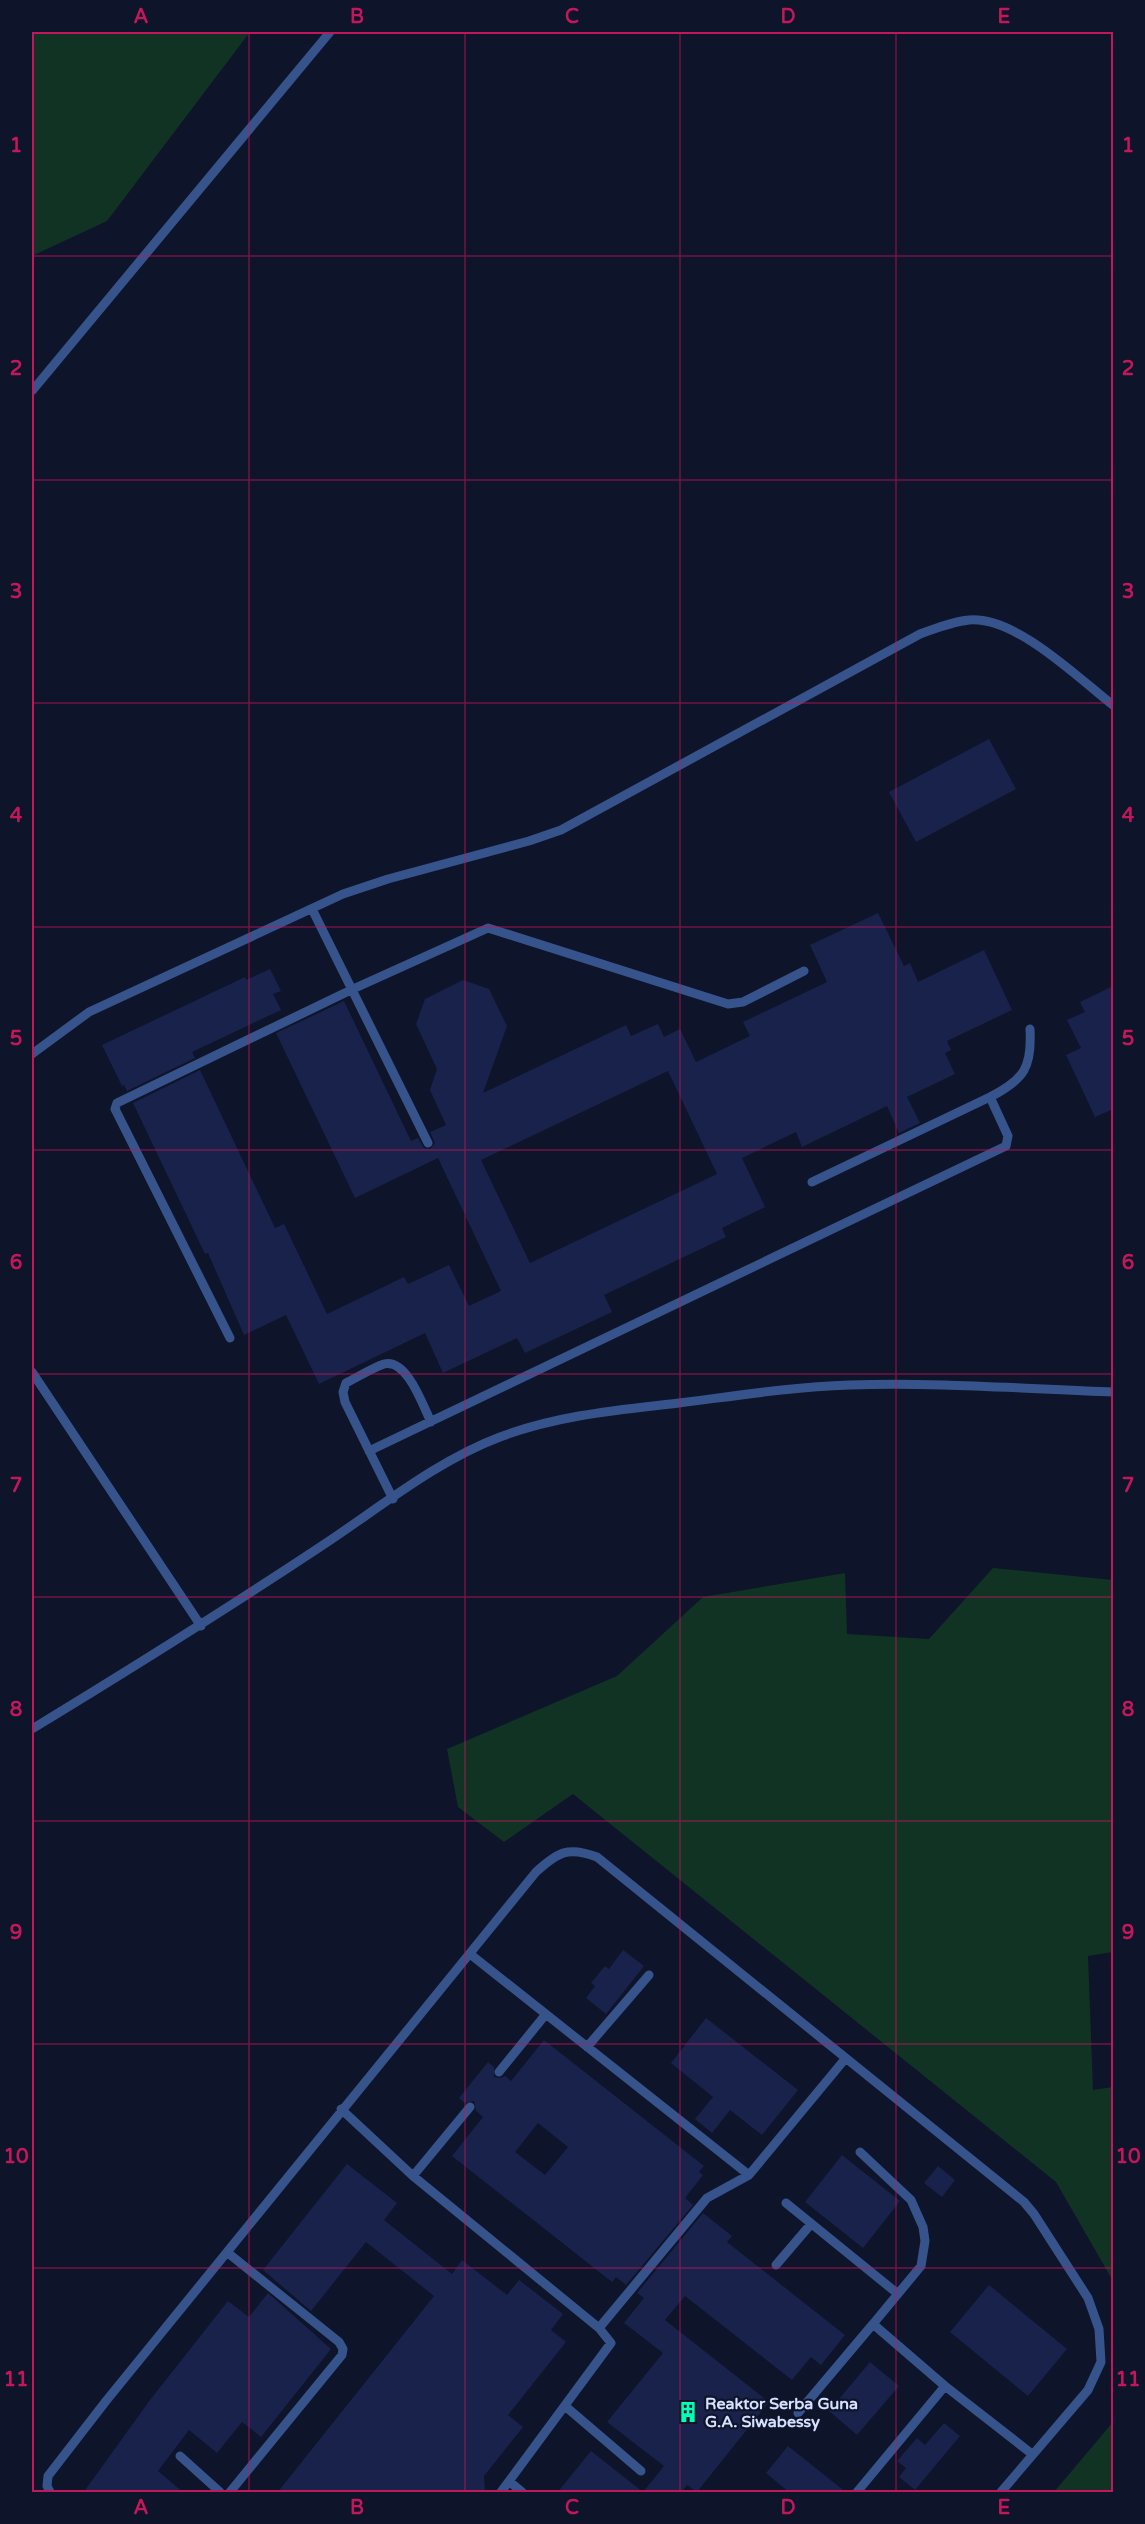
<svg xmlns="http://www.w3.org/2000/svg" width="1145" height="2524" viewBox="0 0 1145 2524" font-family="'Varela Round',sans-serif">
<rect width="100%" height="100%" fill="#0e1429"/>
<path fill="#113324" d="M32,32H79L80,34L83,32H250L107,221L32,256Z
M993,1568L1113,1580V1952L1088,1956L1093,2090L1113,2087V2281L1056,2182L573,1794L504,1842L458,1807L447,1749L617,1676L703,1597L845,1573L847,1634L929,1639Z
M1113,2422V2492H1054Z"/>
<path fill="#19224b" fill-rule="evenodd" d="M989,739L1016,789L916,842L889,792Z
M878,913L904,966L910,963L918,982L984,950L1012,1010L947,1041L951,1050L945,1053L955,1074L907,1097L920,1123L899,1133L887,1106L802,1147L796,1132L742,1158L765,1207L722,1228L726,1237L604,1295L612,1312L525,1353L517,1338L443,1373L425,1333L319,1384L286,1315L244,1335L208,1253L205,1254L133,1103L200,1070L275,1228L284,1224L327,1314L404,1277L408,1284L449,1265L469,1306L501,1291L438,1158L355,1198L276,1033L344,1001L411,1141L418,1138L424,1148L430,1149L435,1143L430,1132L446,1125L430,1090L437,1069L416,1024L425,999L463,980L489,989L507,1026L483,1093L626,1025L631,1036L658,1024L664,1037L680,1029L696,1062L750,1036L743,1022L827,982L810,945ZM668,1071L717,1174L530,1263L481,1160Z
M270,969L281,991L273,994L281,1010L192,1052L195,1058L127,1091L124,1085L122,1086L102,1045L245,977L246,980Z
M1113,986V1109L1095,1117L1066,1055L1081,1048L1067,1020L1085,1012L1080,1002Z
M623,1950L644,1966L606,2014L586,1998L595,1986L591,1983L605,1966L609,1969Z
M706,2018L798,2090L762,2135L730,2110L712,2133L695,2119L713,2097L671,2063Z
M544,2040L704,2166L699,2172L703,2175L685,2198L693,2205L626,2285L616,2277L612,2282L452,2156L483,2117L476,2111L474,2101L465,2103L459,2098L488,2062L494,2067V2077L501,2078L505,2076L511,2081ZM538,2123L568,2147L545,2175L515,2152Z
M842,2155L900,2201L863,2248L805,2202Z
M347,2164L397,2203L384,2220L452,2274L462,2260L507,2295L519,2280L563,2314L551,2330L566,2342L508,2415L523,2427L484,2476L485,2493H277L434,2296L366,2242L311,2311L263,2270Z
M938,2166L955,2180L942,2197L924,2183Z
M703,2213L732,2236L727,2242L845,2335L821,2365L811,2357L792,2380L685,2296L665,2320L769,2402L697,2492L687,2485L681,2493H557L591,2451L643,2492L664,2466L607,2422L663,2353L624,2323L644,2298L637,2293Z
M989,2285L1067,2349L1028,2396L950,2332Z
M268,2293L331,2349L261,2437L242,2422L217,2453L189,2430L158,2471L184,2493H83L150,2400L228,2301L249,2317Z
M870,2362L899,2386L857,2435L829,2411Z
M944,2423L960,2436L915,2490L899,2477L906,2468L897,2461L917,2438L925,2445Z
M788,2446L847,2493H790L766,2473Z"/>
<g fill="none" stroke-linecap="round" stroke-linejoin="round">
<path stroke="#36548b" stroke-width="9" d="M32,391L330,32
M312,909L428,1143
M32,1054L89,1012L343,894L388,879L529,841L561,830L920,634C936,628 952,622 969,620C1016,616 1078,678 1114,706
M812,1182L990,1097
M230,1338L115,1109L117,1103L353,989L488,928L728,1004L743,1002L804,971
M32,1372L201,1626
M369,1451L1006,1146L1008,1136L990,1097C1025,1079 1032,1067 1030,1029
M393,1499L345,1402L343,1392L346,1383C358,1377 372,1368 384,1364C407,1358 423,1406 431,1422
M32,1729C129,1670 225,1610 320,1547C378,1509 436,1461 500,1437C558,1415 619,1410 679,1403C735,1396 792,1387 849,1385C937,1382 1025,1389 1114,1392
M470,1954L749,2175L845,2059
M587,2047L649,1975
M499,2072L546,2014
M341,2109L413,2176L599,2328L611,2343L501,2492
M860,2152L911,2200L923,2227L925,2241L921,2266L873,2324L945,2386L1032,2454
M413,2176L470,2107
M786,2203L898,2294
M228,2253L339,2342L343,2349L342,2355L230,2492
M776,2265L811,2224
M599,2328L707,2198L749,2175
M565,2406L641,2471
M798,2413L873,2324
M180,2456L220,2492
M510,2482L522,2492
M50,2492L47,2486L48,2476L106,2401L536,1872C558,1852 568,1846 597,1857L1024,2202L1034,2214L1088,2298L1099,2329L1101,2362L1088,2390L1001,2492
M857,2492L945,2386"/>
</g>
<path fill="none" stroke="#c2185b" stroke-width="1.5" stroke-opacity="0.55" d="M249,32V2492M465,32V2492M680,32V2492M896,32V2492M32,256H1114M32,480H1114M32,703H1114M32,927H1114M32,1150H1114M32,1374H1114M32,1597H1114M32,1821H1114M32,2044H1114M32,2268H1114"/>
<defs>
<symbol id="building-bare" viewBox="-9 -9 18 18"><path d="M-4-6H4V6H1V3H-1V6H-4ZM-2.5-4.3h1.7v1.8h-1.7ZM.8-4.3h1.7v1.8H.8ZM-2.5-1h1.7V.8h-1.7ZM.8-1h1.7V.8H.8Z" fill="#02ffb6" stroke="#0e1429" stroke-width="2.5" paint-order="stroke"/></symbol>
</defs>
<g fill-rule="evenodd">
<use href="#building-bare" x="673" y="2397" width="30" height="30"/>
</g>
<g text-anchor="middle" stroke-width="4.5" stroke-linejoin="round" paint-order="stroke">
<g font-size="16" font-weight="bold" fill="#d6e1ff" stroke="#0e1429" text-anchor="start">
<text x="705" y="2409">Reaktor Serba Guna<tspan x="705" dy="18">G.A. Siwabessy</tspan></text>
</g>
</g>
<rect width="1145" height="2524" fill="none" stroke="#0e1429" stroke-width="66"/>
<rect x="33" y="33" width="1079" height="2458" fill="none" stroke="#c2185b" stroke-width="2"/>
<g font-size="20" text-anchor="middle" font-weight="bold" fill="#c2185b">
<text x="141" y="23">A</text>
<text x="357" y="23">B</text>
<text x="572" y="23">C</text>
<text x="788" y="23">D</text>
<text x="1004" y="23">E</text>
<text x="16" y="152">1</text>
<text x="1128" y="152">1</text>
<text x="16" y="375">2</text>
<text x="1128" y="375">2</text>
<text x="16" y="598">3</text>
<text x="1128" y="598">3</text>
<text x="16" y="822">4</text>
<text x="1128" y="822">4</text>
<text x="16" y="1045">5</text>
<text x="1128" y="1045">5</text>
<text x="16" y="1269">6</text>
<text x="1128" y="1269">6</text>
<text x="16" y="1492">7</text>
<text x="1128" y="1492">7</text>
<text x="16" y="1716">8</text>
<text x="1128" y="1716">8</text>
<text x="16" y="1939">9</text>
<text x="1128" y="1939">9</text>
<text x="16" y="2163">10</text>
<text x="1128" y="2163">10</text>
<text x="16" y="2386">11</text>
<text x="1128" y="2386">11</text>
<text x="141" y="2514">A</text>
<text x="357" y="2514">B</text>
<text x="572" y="2514">C</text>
<text x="788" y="2514">D</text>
<text x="1004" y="2514">E</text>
</g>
</svg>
